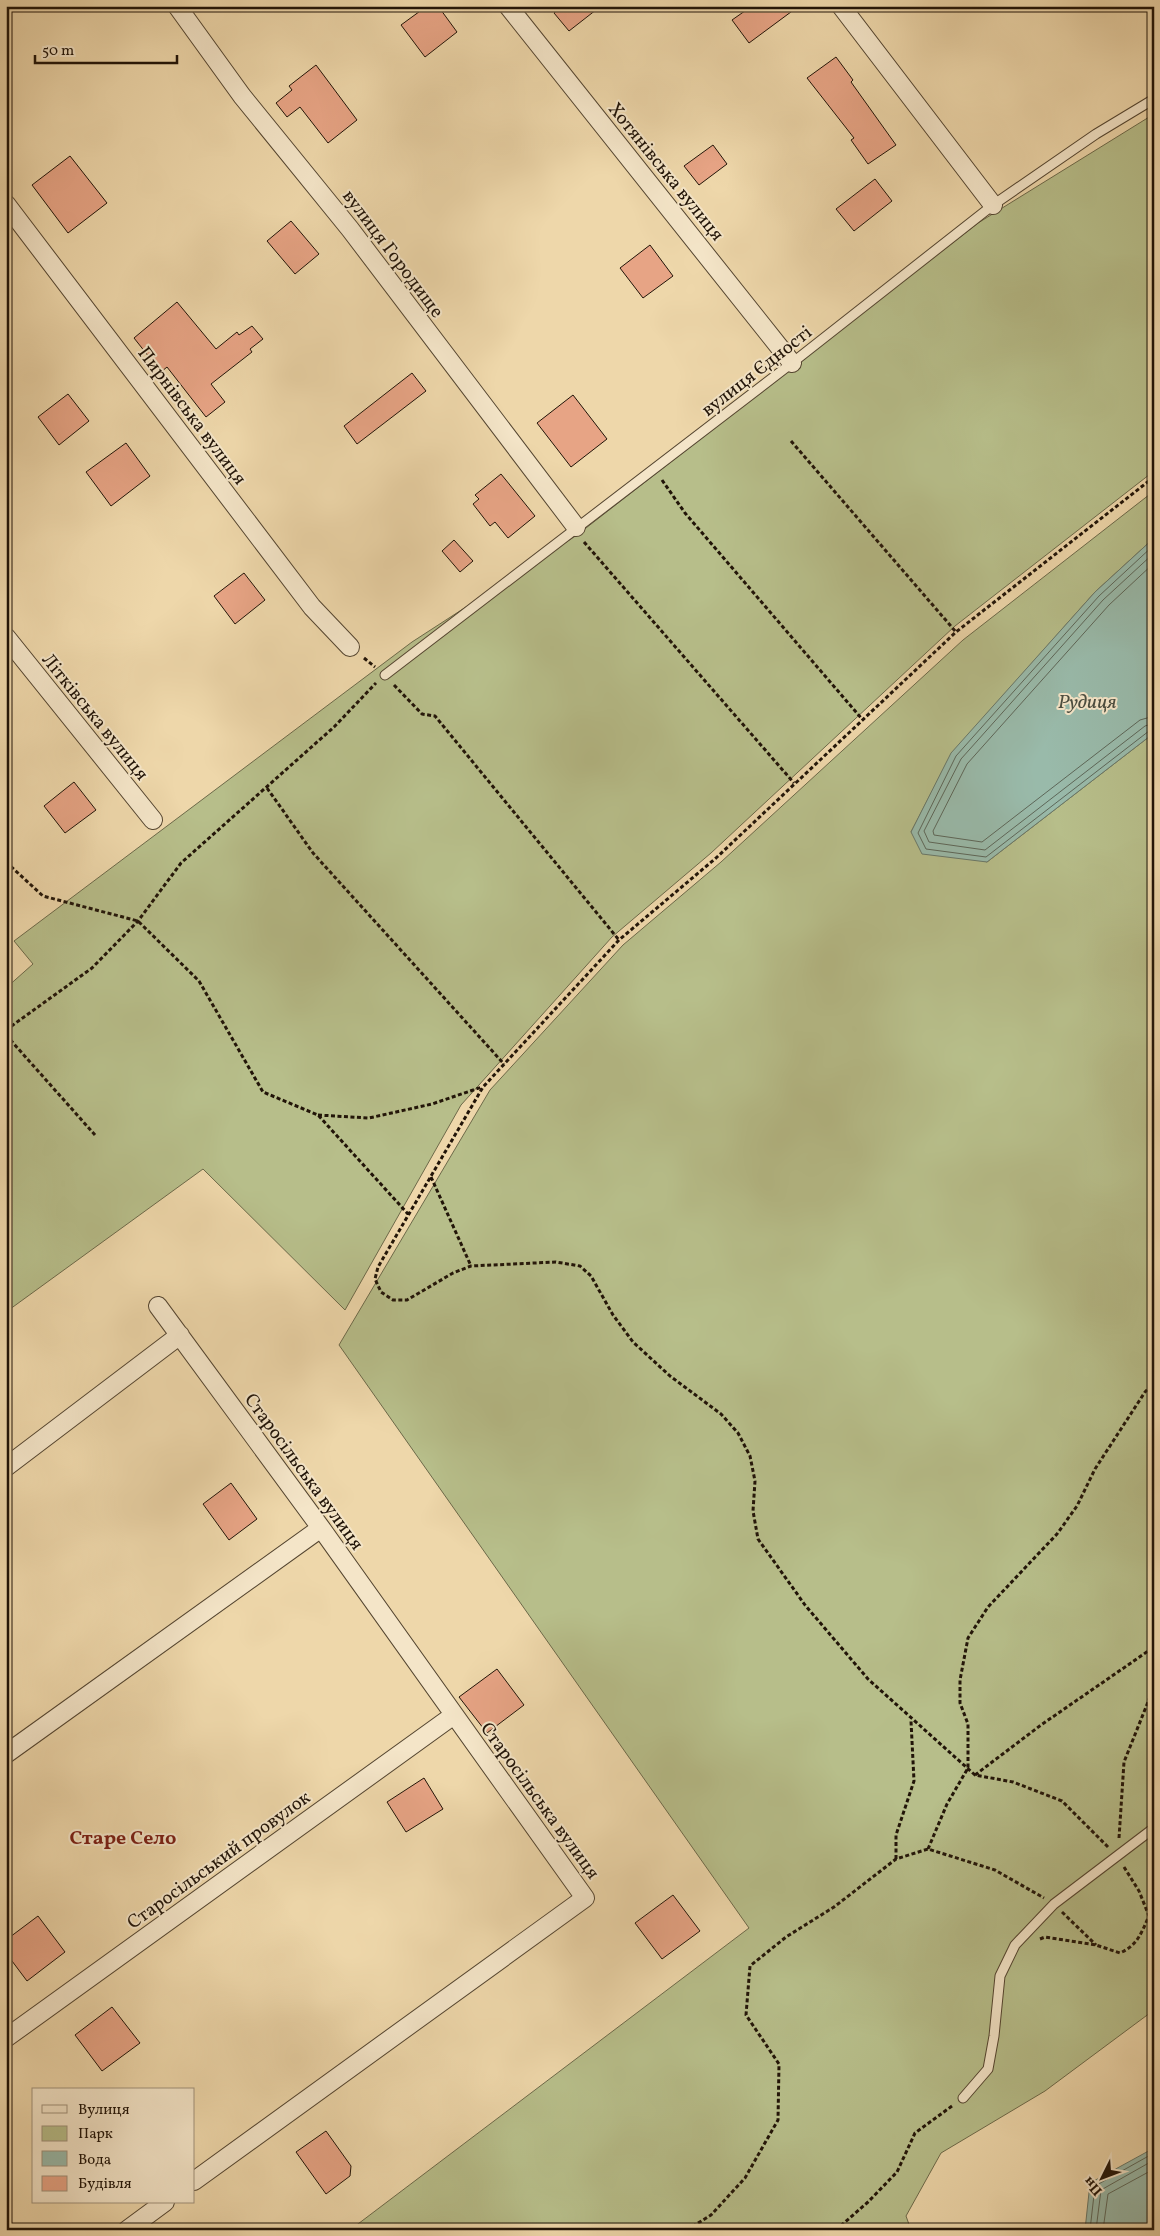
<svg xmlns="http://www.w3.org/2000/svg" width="1160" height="2236" viewBox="0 0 1160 2236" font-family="Vollkorn,serif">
<rect width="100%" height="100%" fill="#eed7aa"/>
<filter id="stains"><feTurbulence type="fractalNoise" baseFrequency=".004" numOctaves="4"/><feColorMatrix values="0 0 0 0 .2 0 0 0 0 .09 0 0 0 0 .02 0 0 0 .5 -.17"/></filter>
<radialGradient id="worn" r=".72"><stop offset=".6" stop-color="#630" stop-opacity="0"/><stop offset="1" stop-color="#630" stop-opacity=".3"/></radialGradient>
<path fill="#b7be8a" stroke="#6c6949" d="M1154,114V471L955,626L711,853L612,937L461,1105L345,1310L203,1169L6,1312V988L33,964L14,941L412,642L577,535L978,223Z
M1154,491V538L1095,592L952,753L911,832L987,862L1154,733V2010L1045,2091L941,2153L906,2216L911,2230H350L749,1928L339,1345L490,1090L623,945L721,862L963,640Z"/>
<path fill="#99baaa" stroke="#697869" d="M1154,538V733L987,862L922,854L911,832L951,753L1095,592Z
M1154,2148V2230H1085L1090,2183Z"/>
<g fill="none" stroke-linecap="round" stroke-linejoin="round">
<path stroke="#5d6759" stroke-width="1" d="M1154,545L1099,596L956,756L918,833L926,849L986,857L1149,731L1154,730
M1154,553L1103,600L961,759L924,831L929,842L985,850L1145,726L1154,723
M1154,563L1109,605L967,764L933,831L934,835L982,842L1140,720L1154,716
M1090,2230L1095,2186L1154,2153
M1096,2230L1101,2190L1154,2160
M1103,2230L1108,2194L1154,2169"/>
</g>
<path fill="#e7a485" stroke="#211408" d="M427,6H438L457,32L425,57L401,25Z
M562,6H601L569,31L554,13Z
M752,6H799L749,43L732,20Z
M836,57L853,80L851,82L896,145L868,164L851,140L854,138L807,78Z
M316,65L357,120L328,143L300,107L287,117L276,103L292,90L289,86Z
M713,145L727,164L699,185L684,166Z
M70,156L107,203L68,233L32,185Z
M875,179L892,201L854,231L836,209Z
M291,221L319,254L295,274L267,241Z
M650,245L673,276L643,298L620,268Z
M177,302L216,349L237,332L239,335L252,326L263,339L250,349L252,352L211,384L225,402L206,417L167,367L161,372L134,338Z
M412,373L426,391L357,444L344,426Z
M68,394L89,421L59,445L38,417Z
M573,395L607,439L571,467L537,423Z
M126,443L150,476L111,506L86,472Z
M501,474L535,516L508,538L495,522L490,526L473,504L479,499L475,495Z
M454,540L473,561L460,572L442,551Z
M244,573L265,600L235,624L214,596Z
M74,782L96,810L65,833L44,806Z
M231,1483L257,1519L229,1540L203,1504Z
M497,1669L524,1705L487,1733L459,1697Z
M424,1778L443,1809L406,1832L387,1802Z
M673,1895L700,1931L662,1959L635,1923Z
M38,1916L65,1952L27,1981L6,1953V1940Z
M112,2007L140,2043L102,2071L75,2035Z
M326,2131L351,2166L350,2176L326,2194L296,2152Z"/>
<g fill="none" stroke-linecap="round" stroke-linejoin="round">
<defs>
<path id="lane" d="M385,675L792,363L993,205L1096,134L1154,99
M963,2098L988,2069L994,2036L1000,1976L1015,1945L1054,1904L1154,1828"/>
<path id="street" d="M177,6L242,96L350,229L576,527
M508,6L792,363
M841,6L993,205
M6,204L312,607L350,647
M6,637L153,820
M158,1306L321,1528L585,1898L194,2181
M6,1467L180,1335
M6,1754L321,1528
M6,2038L454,1715
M127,2230L165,2202"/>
</defs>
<use href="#lane" stroke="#544530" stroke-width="11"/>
<use href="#street" stroke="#544530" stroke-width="20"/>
<path stroke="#211408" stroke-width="3" stroke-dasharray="4 2.5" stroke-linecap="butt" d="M791,441L956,632
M662,480L685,513L862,719
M584,542L794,783
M364,658L375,667
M394,685L422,714L435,716L619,940
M267,788L313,853L504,1064
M6,862L43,896L138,921L199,981L263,1092L318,1115L408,1214
M6,1030L92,968L138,921L181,863L334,727L376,683
M6,1035L95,1135
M318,1115L369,1118L432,1104L482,1087
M431,1177L471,1266
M975,1775L1041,1725L1154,1647
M1119,1838L1124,1762L1154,1687
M1108,1847L1062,1801L1013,1782L975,1775L868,1679L805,1605L758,1539L753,1511L755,1481L750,1456L738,1433L721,1414L670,1376L633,1342L613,1315L591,1276L580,1266L556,1262L471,1266L453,1273L407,1300H393L381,1292L375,1279L378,1267L483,1087L619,940L716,858L956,632L1154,477
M928,1849L947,1804L968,1768V1724L960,1703V1680L968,1638L988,1607L1057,1534L1077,1506L1095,1469L1145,1392L1154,1383
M896,1859V1835L914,1781L911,1721
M1062,1912L1096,1945
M1040,1939L1045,1937L1096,1945L1120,1953C1138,1945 1141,1933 1149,1916L1139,1891L1124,1867
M687,2230L711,2215L745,2178L778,2120L779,2064L746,2015L750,1966L786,1937L834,1907L896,1859L928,1849L995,1870L1044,1898
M836,2230L868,2202L897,2172L915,2133L952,2106"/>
<use href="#lane" stroke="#f4e5c8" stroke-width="9"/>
<use href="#street" stroke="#f4e5c8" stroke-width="18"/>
</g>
<g text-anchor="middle" stroke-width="4" stroke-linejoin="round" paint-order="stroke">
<g font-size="19" fill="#211408" stroke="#f4e5c8">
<text transform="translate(667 171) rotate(51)" y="7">Хотянівська вулиця</text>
<text transform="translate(394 253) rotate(53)" y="7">вулиця Городище</text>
<text transform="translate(756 370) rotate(-38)" y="7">вулиця Єдності</text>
<text transform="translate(193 415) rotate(53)" y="7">Пирнівська вулиця</text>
<text transform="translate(96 716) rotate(51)" y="7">Літківська вулиця</text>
<text transform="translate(305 1471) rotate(54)" y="7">Старосільська вулиця</text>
<text transform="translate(541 1800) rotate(54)" y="7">Старосільська вулиця</text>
<text transform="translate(218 1859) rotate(-36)" y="7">Старосільський провулок</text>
</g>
<g font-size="20" font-style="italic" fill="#4b4e41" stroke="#f4e5c8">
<text x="1087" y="708">Рудиця</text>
</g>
<g font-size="20" font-weight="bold" fill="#7a1f14" stroke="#f4e5c8">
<text x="123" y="1844">Старе Село</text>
</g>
</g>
<rect width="1160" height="2236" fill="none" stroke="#eed7aa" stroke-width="25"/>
<rect x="8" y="8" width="1145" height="2221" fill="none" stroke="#211408" stroke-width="2.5"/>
<rect x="12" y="12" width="1135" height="2211" fill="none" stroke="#211408"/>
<rect x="32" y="2088" width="162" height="115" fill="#f4e5c8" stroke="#a0917b"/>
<rect x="42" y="2105" width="25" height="8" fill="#f4e5c8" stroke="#a0917b"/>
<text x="78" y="2114" font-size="15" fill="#211408">Вулиця</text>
<rect x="42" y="2126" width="25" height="15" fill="#b7be8a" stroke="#a0917b"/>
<text x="78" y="2138" font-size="15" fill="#211408">Парк</text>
<rect x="42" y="2151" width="25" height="15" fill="#99baaa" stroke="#a0917b"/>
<text x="78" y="2164" font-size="15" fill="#211408">Вода</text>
<rect x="42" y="2176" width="25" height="15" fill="#e7a485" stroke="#a0917b"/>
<text x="78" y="2188" font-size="15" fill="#211408">Будівля</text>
<g transform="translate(1102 2178) rotate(228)" stroke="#f4e5c8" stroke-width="4" paint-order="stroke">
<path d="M0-4L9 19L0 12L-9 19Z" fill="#211408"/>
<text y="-8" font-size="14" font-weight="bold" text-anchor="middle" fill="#211408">Пн</text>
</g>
<path d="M35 55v8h142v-8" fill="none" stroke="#211408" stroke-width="2.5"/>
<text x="42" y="55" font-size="15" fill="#211408" stroke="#f4e5c8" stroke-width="4" paint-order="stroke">50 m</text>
<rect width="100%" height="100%" filter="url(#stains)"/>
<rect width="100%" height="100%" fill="url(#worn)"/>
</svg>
